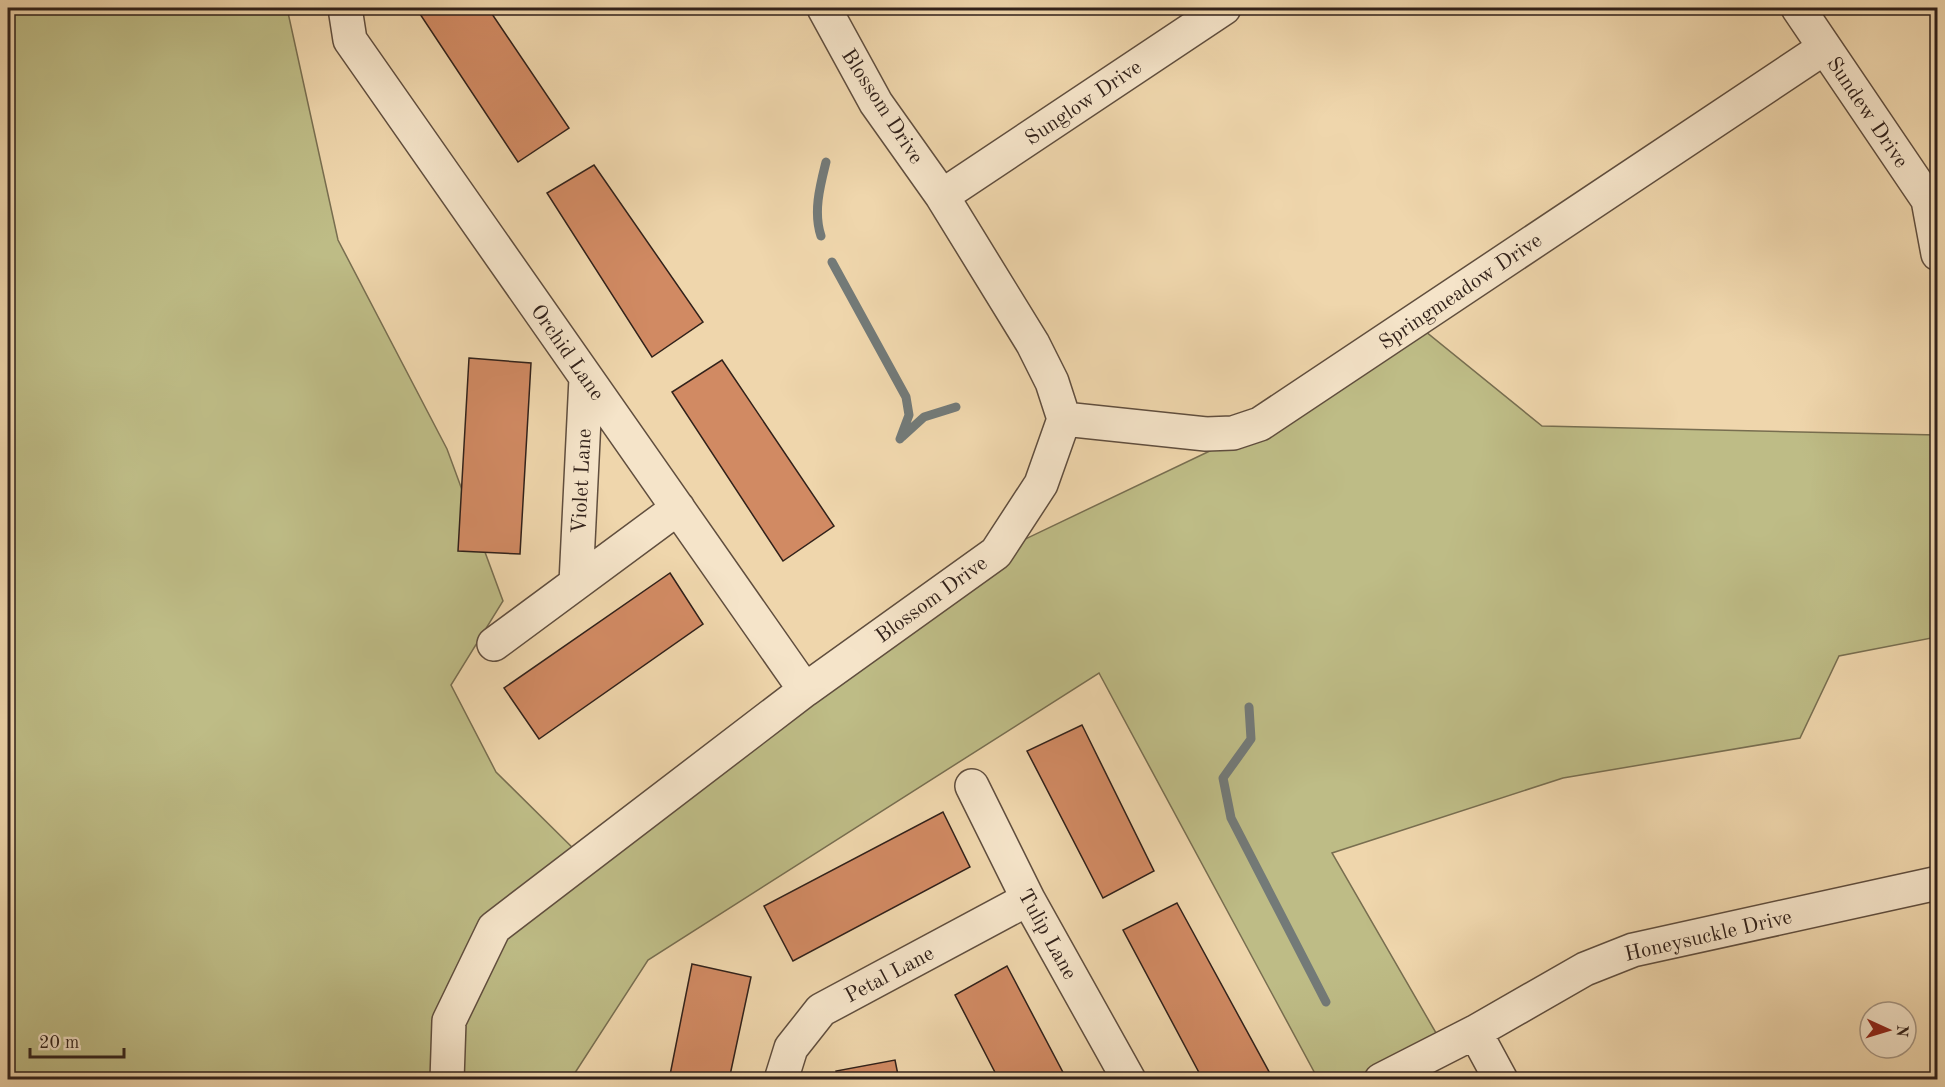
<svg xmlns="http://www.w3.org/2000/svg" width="1945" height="1087" viewBox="0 0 1945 1087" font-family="'Old Standard TT',serif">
<rect width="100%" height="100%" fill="#efd6ac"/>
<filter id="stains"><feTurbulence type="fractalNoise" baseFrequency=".00333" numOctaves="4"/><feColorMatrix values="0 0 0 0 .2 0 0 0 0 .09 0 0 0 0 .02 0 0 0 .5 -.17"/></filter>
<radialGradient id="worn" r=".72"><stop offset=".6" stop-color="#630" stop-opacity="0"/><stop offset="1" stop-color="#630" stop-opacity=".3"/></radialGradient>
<path fill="#bebc86" stroke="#786e50" stroke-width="1.5" d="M8,8H287L338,240L447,449L503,601L451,685L496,772L585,860L996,553L1237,438L1426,332L1542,426L1937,435V637L1839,656L1800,738L1563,778L1332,853L1443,1045L1377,1079H1318L1099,673L648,960L571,1079H8Z"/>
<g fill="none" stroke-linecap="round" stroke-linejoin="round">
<path stroke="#737a78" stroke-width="9" d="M821,236C813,212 820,186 826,162
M832,262L906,397L909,415L900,439
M902,437L924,417L956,407
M1249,707L1251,739L1223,778L1231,818L1326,1002"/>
</g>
<path fill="#d18a63" stroke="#31211a" stroke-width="1.5" d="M416,8H488L569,128L518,162Z
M594,165L703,322L652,357L547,193Z
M469,358L531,363L520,554L458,551Z
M722,360L834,526L783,561L672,392Z
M670,573L703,624L539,739L504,688Z
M1082,725L1154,871L1103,898L1027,751Z
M943,812L970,867L793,961L764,906Z
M1177,903L1273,1079L1272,1080H1203L1123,930Z
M692,964L751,977L729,1080H669Z
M1007,966L1067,1080H999L955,995Z
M895,1060L899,1080H838L836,1071Z"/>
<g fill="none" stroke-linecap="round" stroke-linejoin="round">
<defs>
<path id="street" d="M345,8L350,40L805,690
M1798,8L1928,200L1938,254
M942,196L1224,8
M1064,419L1206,434L1233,433L1260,424L1824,48
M576,583L586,378
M494,644L678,508
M972,786L1028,899L1129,1080
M1475,1032L1501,1080
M447,1080L449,1021L494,928L805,690L996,553L1041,484L1064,419L1052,382L1033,344L942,196L876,103L824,8
M781,1080L791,1048L821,1010L1028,899
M1381,1080L1475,1032L1585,969L1633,950L1938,883"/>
</defs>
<use href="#street" stroke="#604e3e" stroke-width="36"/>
<use href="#street" stroke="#f5e4c9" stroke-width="33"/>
</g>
<g text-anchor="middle" stroke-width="4.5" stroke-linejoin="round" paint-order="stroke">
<g font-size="21" fill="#31211a" stroke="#f5e4c9">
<text transform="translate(1083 102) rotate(-34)" y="7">Sunglow Drive</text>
<text transform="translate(883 106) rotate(57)" y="7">Blossom Drive</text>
<text transform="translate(1868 112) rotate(56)" y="7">Sundew Drive</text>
<text transform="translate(1460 291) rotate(-34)" y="7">Springmeadow Drive</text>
<text transform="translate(568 352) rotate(55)" y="7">Orchid Lane</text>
<text transform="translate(581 481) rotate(-87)" y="7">Violet Lane</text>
<text transform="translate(931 599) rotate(-36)" y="7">Blossom Drive</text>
<text transform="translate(1048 934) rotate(61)" y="7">Tulip Lane</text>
<text transform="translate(1708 935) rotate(-13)" y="7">Honeysuckle Drive</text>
<text transform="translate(889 974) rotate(-28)" y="7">Petal Lane</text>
</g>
</g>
<rect width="1945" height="1087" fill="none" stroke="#efd6ac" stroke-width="30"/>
<rect x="9" y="9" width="1927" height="1069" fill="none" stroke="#31211a" stroke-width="3"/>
<rect x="15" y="15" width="1915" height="1057" fill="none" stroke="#31211a" stroke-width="1.5"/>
<g transform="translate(1888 1030) rotate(94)"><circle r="28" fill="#f5e4c9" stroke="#a79683" stroke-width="1.5"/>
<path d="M0-4.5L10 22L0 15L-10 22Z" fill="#8f2418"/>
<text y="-9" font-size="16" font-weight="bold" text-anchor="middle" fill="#31211a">N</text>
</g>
<path d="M30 1048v9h94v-9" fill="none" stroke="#31211a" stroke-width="3"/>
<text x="39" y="1048" font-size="18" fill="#31211a" stroke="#f5e4c9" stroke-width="4.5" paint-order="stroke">20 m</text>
<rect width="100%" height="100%" filter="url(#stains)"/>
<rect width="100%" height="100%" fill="url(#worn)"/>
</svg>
